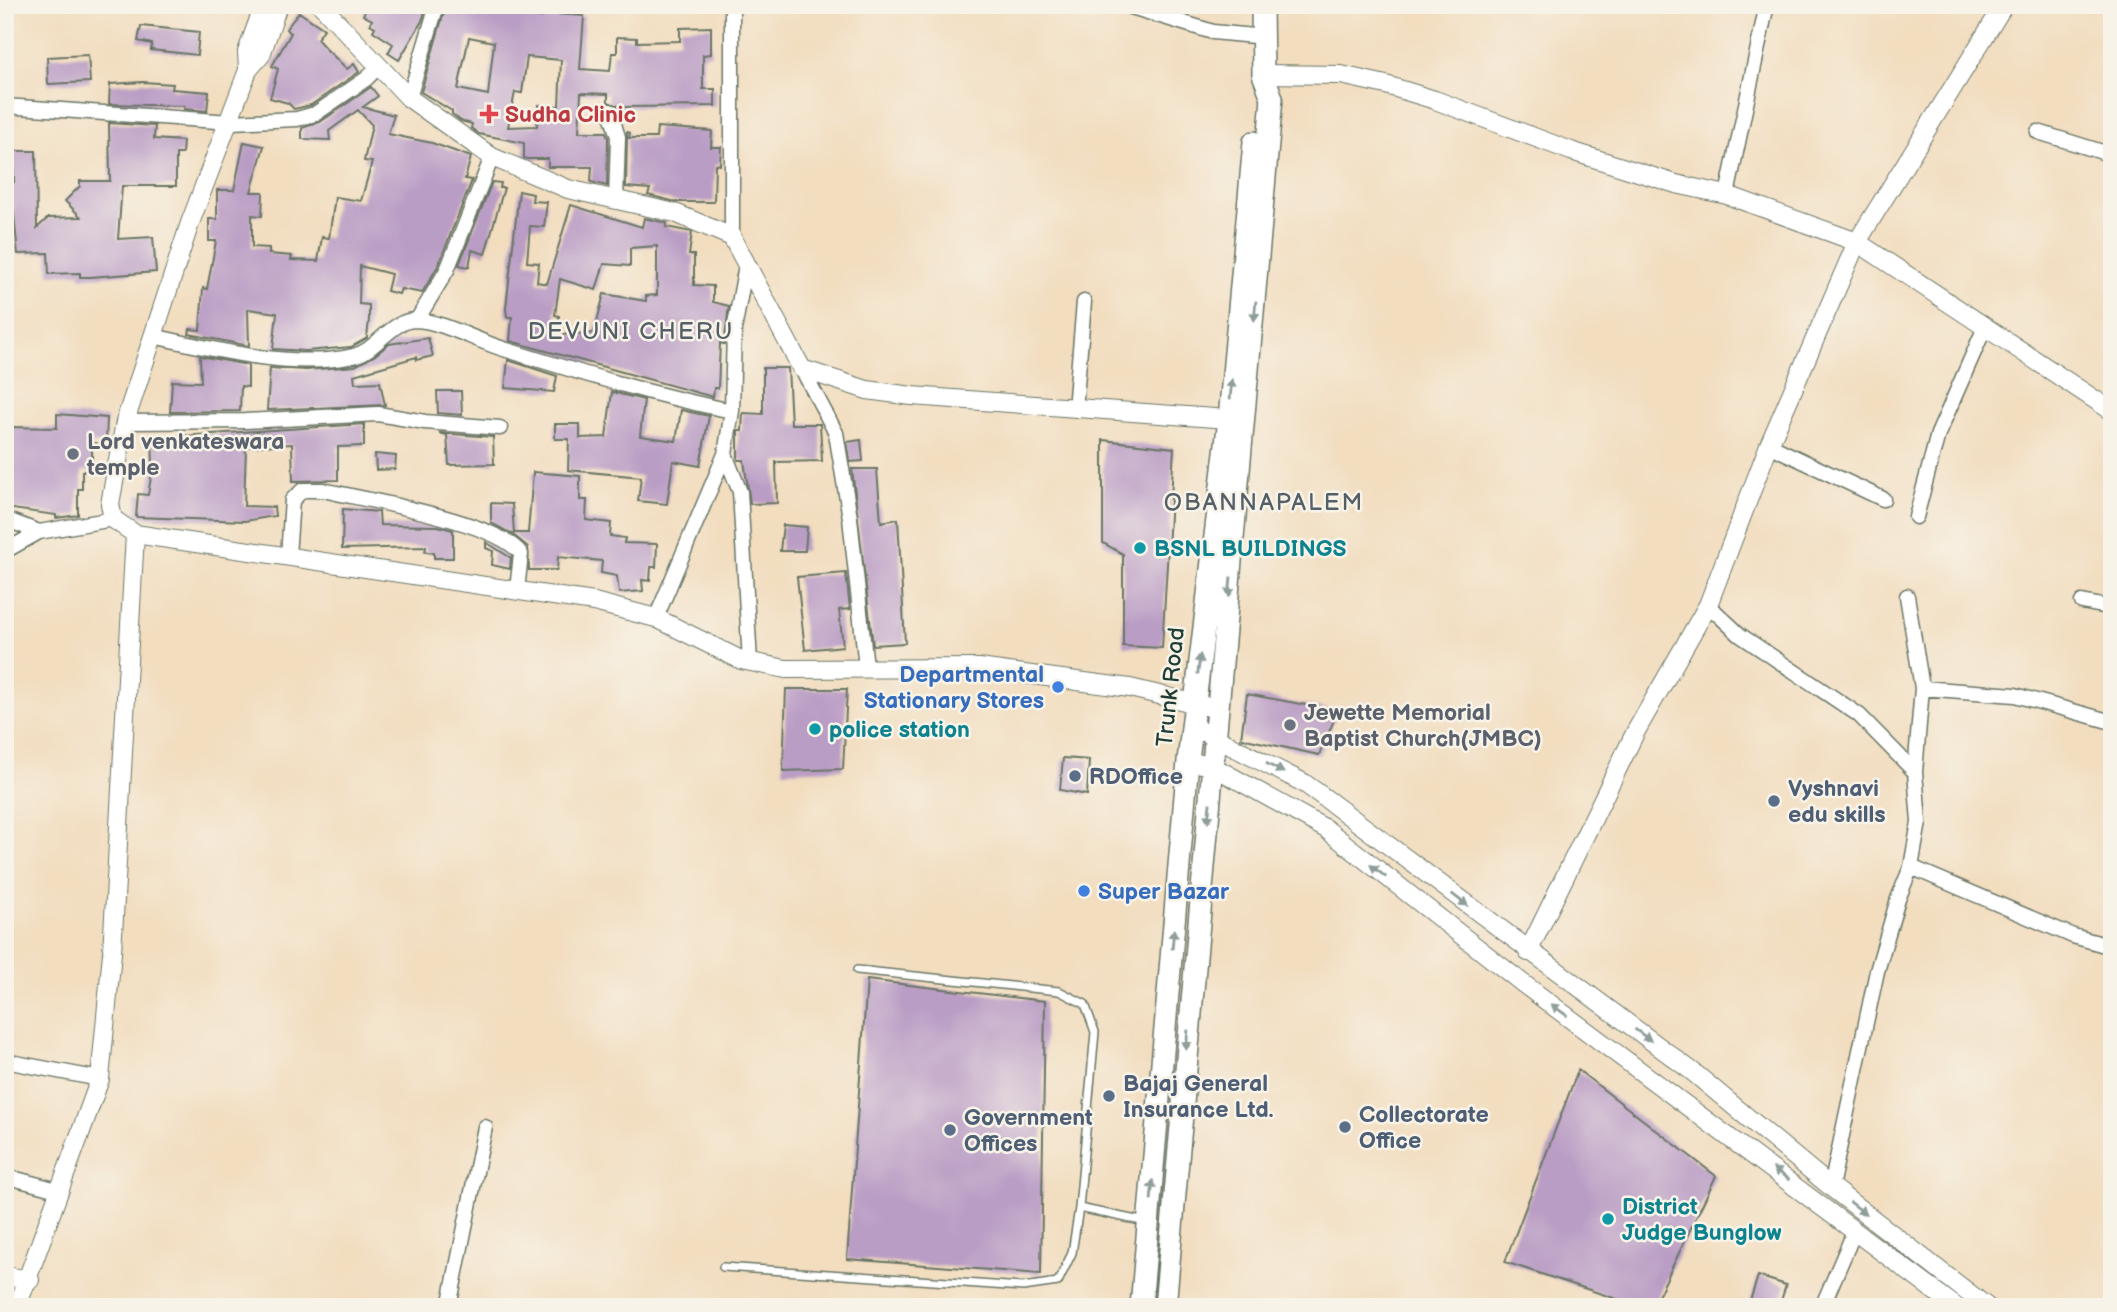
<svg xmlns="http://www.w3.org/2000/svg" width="2117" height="1312" viewBox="0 0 2117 1312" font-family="'Balsamiq Sans',sans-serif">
<rect width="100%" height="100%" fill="#f7f3e8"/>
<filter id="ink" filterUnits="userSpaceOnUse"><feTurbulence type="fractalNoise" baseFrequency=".0143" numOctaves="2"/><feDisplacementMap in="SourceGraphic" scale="14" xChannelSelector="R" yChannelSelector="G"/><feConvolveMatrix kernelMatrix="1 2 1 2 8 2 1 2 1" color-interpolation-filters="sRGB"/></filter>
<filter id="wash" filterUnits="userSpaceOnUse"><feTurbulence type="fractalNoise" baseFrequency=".00686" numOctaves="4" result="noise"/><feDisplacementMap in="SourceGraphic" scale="28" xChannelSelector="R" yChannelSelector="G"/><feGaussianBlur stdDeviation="1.57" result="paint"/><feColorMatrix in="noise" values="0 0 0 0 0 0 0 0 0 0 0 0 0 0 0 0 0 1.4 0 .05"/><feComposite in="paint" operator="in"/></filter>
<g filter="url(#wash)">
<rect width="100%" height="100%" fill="#f2ddbf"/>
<g id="blocks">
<path fill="#ba9dc5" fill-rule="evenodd" d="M368,5H427L422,21L399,60L388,53L393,44L373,31L375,27L370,24L372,20L363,15Z
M446,5H502L501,12L542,17V13L584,16L580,69L610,71L612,53H617V37L637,38V42L680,41V28L711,27V54L703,55V89H715V106L621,107L608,102V94L581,93L579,132H606L608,138L607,186L591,182L592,167H548V159H527L524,158V143L479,134L471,128L472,124L461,121L452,114V111L421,92ZM469,37L494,42L488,95L458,89ZM527,57L561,60L559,106L539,105L537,126L508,127L515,92L522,93Z
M299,12L324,29L317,39L325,48L347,69L354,64L359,72L311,105L294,109L288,103L270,98L278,69L272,66L291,33L286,29Z
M141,26L199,32L197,55L151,50L152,44L138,41Z
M88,55L90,82L48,84L47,57Z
M143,82L173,84L172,89L209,92L207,111L184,109L185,106L109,104L110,84Z
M371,87L378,96L363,107L394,115L388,134L432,143L471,157L465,179L472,180L438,266L422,293L401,289L399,294L387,291L391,274L360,266L359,304L369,305V320L367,338L351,347L306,351L273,349L277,313L248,309L249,346L189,334L190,329L200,330L203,288L207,289L216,241H209V219H217V190H234L244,142L264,146L251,192H263L262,216L252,215V247L269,248V254L292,256L291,260L318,261L322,237L329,238L335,197L361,201L372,162L364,161L372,125L358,110L329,131L330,140L302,139V128L320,122Z
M109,123L155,126L154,139L183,141L182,154H176V186H122L118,239L153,237L156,272L90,277H80V273L49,274L48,253L18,254L13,204H5V182H14L13,151H36L37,228L48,218L81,217L65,201L80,186V181H110Z
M657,127L712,131L711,147H721L720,165L715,164L714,202H676L648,195L650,189L626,187L627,132L630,133L629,138H656Z
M492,182L501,183L500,188H504L485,254L472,250L469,267L459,265Z
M519,191L533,194L532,201L547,202L544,227L530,226L527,262L539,263L537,282L547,284L571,205L642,227L644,218L667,223L666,227L692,232L689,255H694V285L713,286V302L729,306L724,344L720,343L718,388H714L713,397L510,341L512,317H507L506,308ZM657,246V295L646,296V301L604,294L594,333L558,335L559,316L555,315L560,279L596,290L604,264L630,266V248Z
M428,338L433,356L416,360V357L354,375L355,383L380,382L385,405L267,410L270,368L306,370L355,366L374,356L389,344Z
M200,356L248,365V387L241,386L240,411L170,412L172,381L201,382Z
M508,360L557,376L554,392L505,388Z
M763,368H788L791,424H820L822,461L776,462L777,503L750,504L744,460H738V431H742L743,413L763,414Z
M437,391H461L462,415L438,413Z
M612,392L644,400L640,436L676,441L681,410L709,416L700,466L673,461L667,504L638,501L641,477L568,470L569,439H555V424H580V438L606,437Z
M57,414L107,418L106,444L92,443V471H82V489H78V515L56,518V515L5,508V441H9V427L57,428Z
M364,424V446L338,447V480L293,481L292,444L246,447L244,506L274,507L275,516L245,521L136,517L138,494L148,495L153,465L152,438Z
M439,433L493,437L494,464L449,465L447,435Z
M861,440L863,461L850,462L847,442Z
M1103,440L1174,448L1162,648L1123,646V554L1103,543Z
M375,454L396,456L395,469L376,470Z
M852,469H877L881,522L898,519L905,643L873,645Z
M533,472L580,476V500H587L586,520L611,523L610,536L625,538L624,543L657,544L656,567H651L650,581L642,580L643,591L619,593L617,576L601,573L602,561L558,557L557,570H529L528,547L512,534L491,523V503L512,504L514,533H528Z
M343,509L379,512L380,525L438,526L453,530V558H434V553L425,552L426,547L342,549Z
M783,525L807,527L805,551H780Z
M486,542L511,558L510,569L492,565L493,551L486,548Z
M846,573L850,609L839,610L843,646L805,650L797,577Z
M786,689H847L843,769L783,771Z
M1247,694L1338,711L1319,755L1241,738Z
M1063,758L1089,760L1087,795L1060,790Z
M867,980L1045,1001L1041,1274L847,1259Z
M1578,1070L1716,1176L1653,1307H1641L1505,1262Z
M1758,1276L1786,1285L1779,1307H1748Z"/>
</g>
</g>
<g filter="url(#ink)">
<use href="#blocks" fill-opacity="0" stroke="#697565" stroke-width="2"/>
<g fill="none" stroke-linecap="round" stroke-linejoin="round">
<defs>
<path id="service" d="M1079,1208L1146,1222
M723,1267L1023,1287L1058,1282L1072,1253L1079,1208L1095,1032L1085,1004L1059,991L857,970"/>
<path id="minor" d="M732,5V237
M1125,5L1213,32L1264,37
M409,98L437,5
M5,106L231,122L297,119L315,114L366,79L379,66
M610,111L618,137L616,200
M2038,132L2112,155
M1727,195L1766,9
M417,320L447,270L492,157
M153,336C211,349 295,370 353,356C377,351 390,320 416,320C442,321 481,343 507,350C581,373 656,396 732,411
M802,369L836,433L850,518L866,667
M1075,409L1084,302
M125,422L245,421L378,414L425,422L500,428
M1769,445L1883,499
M725,454L740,492L750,662
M1916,517L1938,434L1985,327
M5,519L39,532
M5,551L39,532L113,519
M288,556L292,500L303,490H323C365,500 498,521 521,554L517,590
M1907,596L1922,688
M2082,602L2112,608
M1708,605L1740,635L1859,715L1915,772L1919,822L1911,867L1898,899L1877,971L1831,1187
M656,618L725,454L732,411L734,330L746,265
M1915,772L1922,688L2015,695L2112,722
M1911,867L2073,936L2112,947
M5,1061L100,1079
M5,1176L61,1191
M449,1307L485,1127
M1822,1307L1855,1230"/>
<path id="tertiary" d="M264,5L247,52L248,70L190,223L125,422L110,504L113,519L135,534L594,602L656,618L741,660L786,669L979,668L1130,688L1218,709
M321,5L409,98L492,157L568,189L675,213L732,237L802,369L867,390L912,396L1242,420
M248,70L261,55L278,5
M1263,74L1341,75L1386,85L1435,100L1571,151L1676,184L1727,195L1857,242L2112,411
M1192,726L1304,783L1329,801L1693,1072L1831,1187L1987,1307
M1188,761L1214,767L1326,829L1521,982L1956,1307
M1528,952L1636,731L1708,605L1769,445L1857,242L2004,5
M5,1276L30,1280
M17,1307L100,1079L112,953L135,534"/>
<path id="secondary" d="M1141,1307L1188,761L1229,419L1254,142
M1165,1307L1272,98L1263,74L1262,5"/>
</defs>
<use href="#service" stroke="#697565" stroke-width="10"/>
<use href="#minor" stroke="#697565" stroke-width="17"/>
<use href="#tertiary" stroke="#697565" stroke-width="20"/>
<use href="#secondary" stroke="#697565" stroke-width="24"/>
<use href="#service" stroke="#fff" stroke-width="7"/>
<use href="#minor" stroke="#fff" stroke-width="14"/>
<use href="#tertiary" stroke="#fff" stroke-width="18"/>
<use href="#secondary" stroke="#fff" stroke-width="21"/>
</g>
<defs><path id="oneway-solid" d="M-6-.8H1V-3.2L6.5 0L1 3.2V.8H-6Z" transform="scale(1.75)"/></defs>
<g fill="#8f9e9a">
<use href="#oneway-solid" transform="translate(1255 311) rotate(95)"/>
<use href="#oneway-solid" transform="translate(1231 389) rotate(-85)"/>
<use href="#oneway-solid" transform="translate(1230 587) rotate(96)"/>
<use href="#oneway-solid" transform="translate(1199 664) rotate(-83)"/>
<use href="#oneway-solid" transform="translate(1275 768) rotate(28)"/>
<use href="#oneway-solid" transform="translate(1209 813) rotate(96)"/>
<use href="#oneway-solid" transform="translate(1378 871) rotate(-142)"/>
<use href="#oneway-solid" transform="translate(1460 900) rotate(37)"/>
<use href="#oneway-solid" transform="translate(1173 939) rotate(-85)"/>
<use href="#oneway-solid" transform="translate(1559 1010) rotate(-144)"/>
<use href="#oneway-solid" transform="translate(1643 1035) rotate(36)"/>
<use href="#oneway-solid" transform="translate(1187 1040) rotate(95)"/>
<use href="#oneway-solid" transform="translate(1781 1174) rotate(-144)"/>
<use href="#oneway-solid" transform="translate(1152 1190) rotate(-85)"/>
<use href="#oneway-solid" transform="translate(1858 1208) rotate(38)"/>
</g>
</g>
<path fill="#e0444e" stroke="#f7f3e8" stroke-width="2.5" d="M485.5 103.5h7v7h7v7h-7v7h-7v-7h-7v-7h7z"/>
<g fill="#6b7280" stroke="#f7f3e8" stroke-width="2.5">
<circle cx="73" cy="454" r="7"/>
<circle cx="1290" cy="725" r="7"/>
</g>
<g fill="#0f9aa8" stroke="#f7f3e8" stroke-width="2.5">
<circle cx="1140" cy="548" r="7"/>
<circle cx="815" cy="729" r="7"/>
<circle cx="1608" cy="1219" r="7"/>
</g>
<g fill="#3f7fe0" stroke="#f7f3e8" stroke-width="2.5">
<circle cx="1058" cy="687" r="7"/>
<circle cx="1084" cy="891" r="7"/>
</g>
<g fill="#5c6f8a" stroke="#f7f3e8" stroke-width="2.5">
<circle cx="1075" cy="776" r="7"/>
<circle cx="1774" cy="801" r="7"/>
<circle cx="1109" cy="1096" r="7"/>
<circle cx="1345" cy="1127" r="7"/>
<circle cx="950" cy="1130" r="7"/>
</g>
<g text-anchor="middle" stroke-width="5" stroke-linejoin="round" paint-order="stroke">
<g font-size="23" font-weight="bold" fill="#be3a42" stroke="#f7f3e8" text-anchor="start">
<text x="505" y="122">Sudha Clinic</text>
</g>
<g font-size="23" font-weight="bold" fill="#5b616d" stroke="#f7f3e8" text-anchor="start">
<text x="87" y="449">Lord venkateswara<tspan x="87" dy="26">temple</tspan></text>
<text x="1304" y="720">Jewette Memorial<tspan x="1304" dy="26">Baptist Church(JMBC)</tspan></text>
</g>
<g font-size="23" font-weight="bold" fill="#0d838f" stroke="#f7f3e8" text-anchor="start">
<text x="1154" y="556">BSNL BUILDINGS</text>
<text x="829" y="737">police station</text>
<text x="1622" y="1214">District<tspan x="1622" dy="26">Judge Bunglow</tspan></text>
</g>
<g font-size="23" font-weight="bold" fill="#366cbe" stroke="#f7f3e8" text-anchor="end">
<text x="1044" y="682">Departmental<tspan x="1044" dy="26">Stationary Stores</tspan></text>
<text x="1098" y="899" text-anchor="start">Super Bazar</text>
</g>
<g font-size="23" fill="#1f3d34" stroke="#f7f3e8">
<text transform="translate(1170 687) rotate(-84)" y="8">Trunk Road</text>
</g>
<g font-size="23" font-weight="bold" fill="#4e5e75" stroke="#f7f3e8" text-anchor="start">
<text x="1089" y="784">RDOffice</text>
<text x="1788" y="796">Vyshnavi<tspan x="1788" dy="26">edu skills</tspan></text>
<text x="1123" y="1091">Bajaj General<tspan x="1123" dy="26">Insurance Ltd.</tspan></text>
<text x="1359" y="1122">Collectorate<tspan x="1359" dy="26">Office</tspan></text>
<text x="964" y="1125">Government<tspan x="964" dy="26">Offices</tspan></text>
</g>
<g font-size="24" letter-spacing="2" fill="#555f67" stroke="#f7f3e8">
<text x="631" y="339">DEVUNI CHERU</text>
<text x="1264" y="510">OBANNAPALEM</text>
</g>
</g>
<rect width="2117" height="1312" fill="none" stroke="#f7f3e8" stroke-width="28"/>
</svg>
